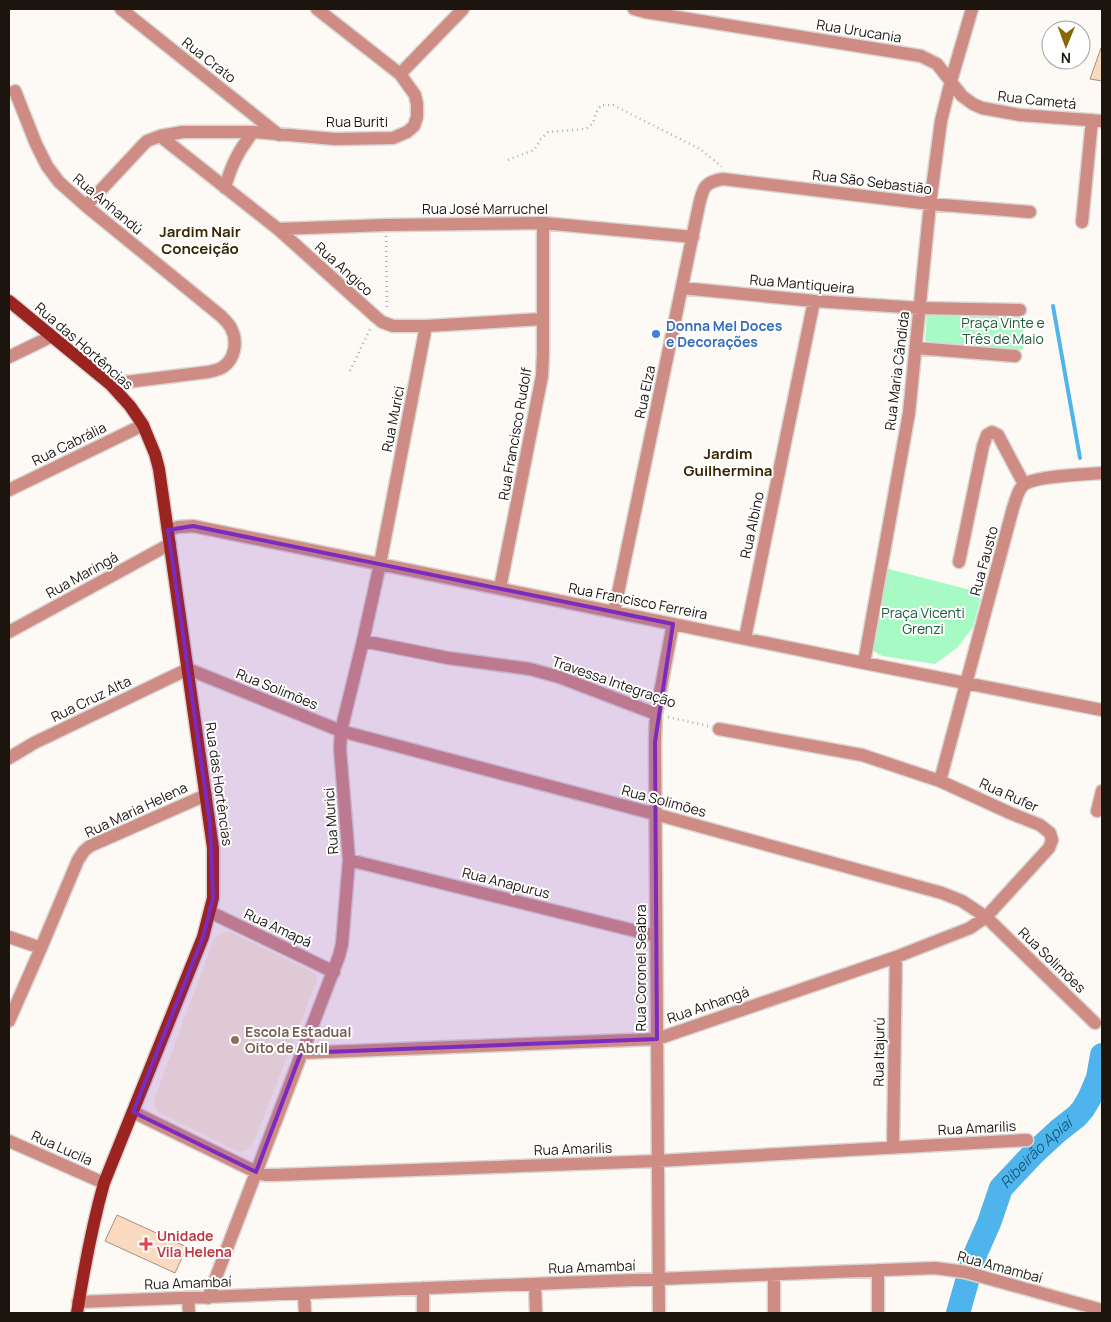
<svg xmlns="http://www.w3.org/2000/svg" width="1111" height="1322" viewBox="0 0 1111 1322" font-family="Manrope,sans-serif">
<rect width="100%" height="100%" fill="#fdfaf6"/>
<path fill="#f8f0da" d="M230,932L309,970L316,975L317,980L253,1144L247,1150L239,1152L160,1113L155,1107L154,1100L214,939L222,933Z"/>
<path fill="#a7fac3" d="M927,311L1023,315V350L925,342Z
M885,568L982,593L973,627L957,648L935,664L882,656L873,651L870,647Z"/>
<g fill="none" stroke-linecap="round" stroke-linejoin="round">
<path stroke="#4fb4eb" stroke-width="4" d="M1053,306L1080,458"/>
<path stroke="#4fb4eb" stroke-width="24" id="s1" d="M958,1313L974,1257L989,1223L1001,1188L1033,1154L1058,1131L1077,1116L1083,1109L1089,1099L1098,1078L1102,1055"/>
</g>
<path fill="#f9dac0" stroke="#a49181" d="M1101,48L1102,49V81L1090,79Z
M117,1215L187,1247L175,1273L105,1241Z"/>
<g fill="none" stroke-linecap="round" stroke-linejoin="round">
<defs>
<path id="minor" d="M121,9L279,135
M634,9L645,12L921,56L937,64L962,96L973,104L982,108L1020,115L1102,121
M400,74L463,9
M15,91L36,144L47,166L59,182L86,206L221,316C224,319 229,324 231,328C238,341 235,359 223,367C219,370 212,371 208,372L110,384
M160,136L278,229L376,317L382,322L393,326H426L543,319
M225,188C231,165 239,150 253,132
M86,206L142,146L147,141L160,136L183,132H253L335,139L393,138L407,132L414,126L417,117V104L415,95L400,74L317,9
M1082,222L1092,120
M278,229L386,225L543,223L693,237
M682,288L814,301L920,308L1020,310
M916,348L1015,356
M9,357L50,337
M9,490L143,425
M168,530L178,527L193,526L864,663L1102,710
M959,562L983,446L987,435L992,432L998,435L1024,484
M500,588L542,376L543,354V223
M614,612L699,205C703,188 704,182 723,179L930,204L1030,212
M9,632L170,544
M745,638L814,301
M363,641L448,658L530,669L559,677L656,714
M864,663L909,413L930,204L941,121L951,81L972,9
M9,758L34,743L188,669L341,731L655,814L942,893L962,901L986,917L1095,1023
M940,781L1013,508C1016,500 1018,488 1025,484C1037,476 1087,474 1102,473
M1097,811L1102,791
M349,860L656,936
M210,912L334,972
M9,937L41,948
M9,1021L41,948L78,860L84,851L90,846L206,795
M301,1053L657,1039L896,957L970,928L986,917L1049,848L1052,840L1050,833L1040,825L1010,813L940,781L862,755L719,729
M133,1112L256,1172L266,1175H275L657,1161L1027,1140
M9,1141L104,1183
M893,1147L896,957
M878,1270V1313
M774,1274V1313
M535,1284L536,1313
M423,1288V1313
M304,1293L305,1313
M188,1298L189,1313
M208,1298L339,956L342,944L349,860L340,749L341,731L363,641L380,564L426,326
M78,1302L935,1268L965,1272L1102,1310
M659,1313L655,742L656,714L673,624"/>
<path id="major" d="M9,301L110,384L130,406L143,425L155,454L159,469L213,848V898L203,937L104,1183C92,1226 84,1269 77,1313"/>
</defs>
<use href="#minor" stroke="#d9d5d1" stroke-width="15"/>
<use href="#major" stroke="#d9d5d1" stroke-width="15"/>
<path stroke="#b0aca7" stroke-width="2.5" stroke-dasharray="1 4" stroke-linecap="butt" d="M508,160L534,150L541,139L548,132L586,129L593,123L596,113L601,105H613L700,149L721,166V167
M386,236L387,311
M350,371L371,327
M668,717L708,726"/>
<use href="#minor" stroke="#ce8c84" stroke-width="12"/>
<use href="#major" stroke="#9b2420" stroke-width="12"/>
</g>
<path fill="#7b2cbf" fill-opacity="0.2" stroke="#7b2cbf" stroke-width="4" stroke-linejoin="round" d="M193,526L673,624L655,742L657,1039L301,1053L256,1172L133,1112L203,937L213,898L210,824L168,530Z"/>
<circle fill="#3f7fe0" stroke="#fff" stroke-width="2" cx="656" cy="334" r="5"/>
<circle fill="#8d6e63" stroke="#fff" stroke-width="2" cx="235" cy="1040" r="5"/>
<path fill="#e0444e" stroke="#fff" stroke-width="2" d="M143.5 1236.5h5v5h5v5h-5v5h-5v-5h-5v-5h5z"/>
<g text-anchor="middle" stroke-width="4" stroke-linejoin="round" paint-order="stroke">
<g font-size="14" fill="#1b150e" stroke="#fff">
<text transform="translate(859 31) rotate(9)" y="5">Rua Urucania</text>
<text transform="translate(209 60) rotate(38)" y="5">Rua Crato</text>
<text transform="translate(1037 100) rotate(6)" y="5">Rua Cametá</text>
<text x="357" y="127">Rua Buriti</text>
<text transform="translate(872 182) rotate(7)" y="5">Rua São Sebastião</text>
<text transform="translate(108 204) rotate(40)" y="5">Rua Anhandú</text>
<text x="485" y="214">Rua José Marruchel</text>
<text transform="translate(344 269) rotate(42)" y="5">Rua Angico</text>
<text transform="translate(802 284) rotate(5)" y="5">Rua Mantiqueira</text>
<text transform="translate(84 346) rotate(41)" y="5">Rua das Hortências</text>
<text transform="translate(897 371) rotate(-83)" y="5">Rua Maria Cândida</text>
<text transform="translate(645 392) rotate(-78)" y="5">Rua Elza</text>
<text transform="translate(393 419) rotate(-79)" y="5">Rua Murici</text>
<text transform="translate(515 434) rotate(-80)" y="5">Rua Francisco Rudolf</text>
<text transform="translate(69 444) rotate(-26)" y="5">Rua Cabrália</text>
<text transform="translate(752 525) rotate(-78)" y="5">Rua Albino</text>
<text transform="translate(984 561) rotate(-75)" y="5">Rua Fausto</text>
<text transform="translate(82 575) rotate(-29)" y="5">Rua Maringá</text>
<text transform="translate(638 601) rotate(11)" y="5">Rua Francisco Ferreira</text>
<text transform="translate(614 682) rotate(19)" y="5">Travessa Integração</text>
<text transform="translate(277 689) rotate(22)" y="5">Rua Solimões</text>
<text transform="translate(91 699) rotate(-26)" y="5">Rua Cruz Alta</text>
<text transform="translate(219 784) rotate(82)" y="5">Rua das Hortências</text>
<text transform="translate(1009 795) rotate(24)" y="5">Rua Rufer</text>
<text transform="translate(664 801) rotate(15)" y="5">Rua Solimões</text>
<text transform="translate(136 810) rotate(-25)" y="5">Rua Maria Helena</text>
<text transform="translate(331 821) rotate(-94)" y="5">Rua Murici</text>
<text transform="translate(506 883) rotate(14)" y="5">Rua Anapurus</text>
<text transform="translate(278 928) rotate(25)" y="5">Rua Amapá</text>
<text transform="translate(1052 960) rotate(44)" y="5">Rua Solimões</text>
<text transform="translate(641 968) rotate(-90)" y="5">Rua Coronel Seabra</text>
<text transform="translate(708 1005) rotate(-19)" y="5">Rua Anhangá</text>
<text transform="translate(879 1052) rotate(-89)" y="5">Rua Itajurú</text>
<text transform="translate(977 1128) rotate(-3)" y="5">Rua Amarilis</text>
<text transform="translate(62 1148) rotate(24)" y="5">Rua Lucila</text>
<text transform="translate(573 1149) rotate(-2)" y="5">Rua Amarilis</text>
<text transform="translate(592 1267) rotate(-2)" y="5">Rua Amambaí</text>
<text transform="translate(1000 1267) rotate(15)" y="5">Rua Amambaí</text>
<text transform="translate(188 1283) rotate(-2)" y="5">Rua Amambaí</text>
</g>
<g font-size="14" fill="#195c37" stroke="#fff">
<text x="1003" y="328">Praça Vinte e<tspan x="1003" dy="16">Três de Maio</tspan></text>
<text x="923" y="618">Praça Vicenti<tspan x="923" dy="16">Grenzi</tspan></text>
</g>
<g font-size="14" font-weight="bold" fill="#366cbe" stroke="#fff" text-anchor="start">
<text x="666" y="331">Donna Mel Doces<tspan x="666" dy="16">e Decorações</tspan></text>
</g>
<g font-size="14" font-weight="bold" fill="#785e54" stroke="#fff" text-anchor="start">
<text x="245" y="1037">Escola Estadual<tspan x="245" dy="16">Oito de Abril</tspan></text>
</g>
<g font-size="14" font-weight="bold" fill="#be3a42" stroke="#fff" text-anchor="start">
<text x="157" y="1241">Unidade<tspan x="157" dy="16">Vila Helena</tspan></text>
</g>
<g font-size="15" font-weight="bold" fill="#372700" stroke="#fff">
<text x="200" y="237">Jardim Nair<tspan x="200" dy="17">Conceição</tspan></text>
<text x="728" y="459">Jardim<tspan x="728" dy="17">Guilhermina</tspan></text>
</g>
<g font-size="15" font-style="italic" fill="#115e83" stroke="#fff">
<text dy="5" stroke="none"><textPath href="#s1" startOffset="182">Ribeirão Apiaí</textPath></text>
</g>
</g>
<rect width="1111" height="1322" fill="none" stroke="#1b150e" stroke-width="20"/>
<g transform="translate(1066 45) rotate(181)"><circle r="24" fill="#ffffff" stroke="#a4a19f"/>
<path d="M0-4L9 19L0 12L-9 19Z" fill="#886804"/>
<text y="-8" font-size="14" font-weight="bold" text-anchor="middle" fill="#1b150e">N</text>
</g>
</svg>
